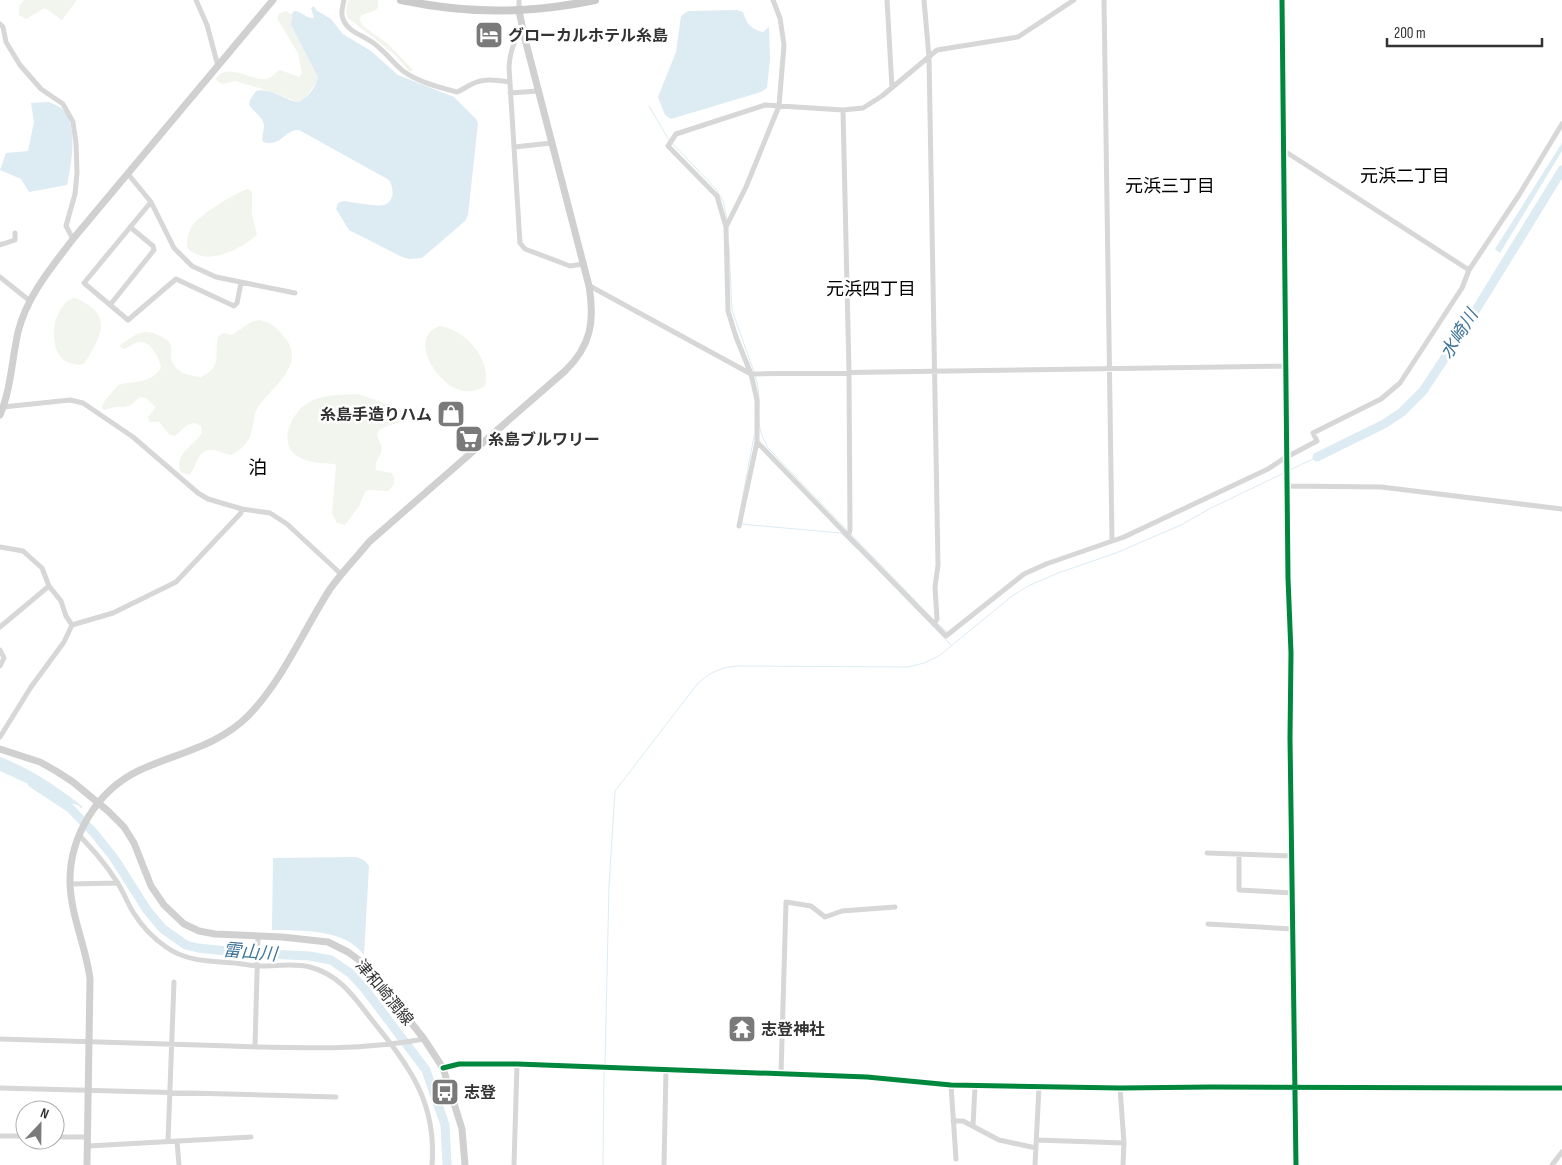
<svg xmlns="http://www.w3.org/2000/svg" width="1562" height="1165" viewBox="0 0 1562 1165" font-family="'Sofia Sans Condensed','Noto Sans JP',sans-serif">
<rect width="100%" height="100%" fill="#fff"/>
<path fill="#f1f5ed" d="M24,0H77L62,20L45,8L26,19L19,15V6Z
M349,0H378V8L374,11L362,15L359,19L363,26L388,44L413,70L410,72L394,54L348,18C345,12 346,6 349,0Z
M285,11L292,14L291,25L318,77L317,81L304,100L298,102L269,91L235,81L222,84L217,81L216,78C230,62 249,81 266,79C272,78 274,73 280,70L299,77L302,73L298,53L277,19L279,14Z
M248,189L252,192V214L257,235C245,246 218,260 202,256C197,255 192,252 188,249C186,241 188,233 192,226C198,216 236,192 248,189Z
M75,298C115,315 101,335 85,363C80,366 76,365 70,363C44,355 52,302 75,298Z
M259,320C273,323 277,328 286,339C307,368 267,389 256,411C253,417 254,423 252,430C250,441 242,450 231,455C224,454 219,450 212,450C196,449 198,467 189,475L181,472C173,454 194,446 202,433L201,426L194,423L187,425L175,436L170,435L159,422H149L148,417L156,407L146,398L140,397L131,405L124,407H115L104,410L102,408L103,403L118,385C135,380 149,385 161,368C160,358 151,341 139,342C135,342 129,347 124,349L120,347L121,344C136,335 142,327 160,336C164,338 169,340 171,346C172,349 171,354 171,357C173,372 189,376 201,377C223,367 214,356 218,337L223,333L232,335L251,322Z
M440,326C465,330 492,359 485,386C478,390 472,392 463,391C440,388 405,338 440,326Z
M358,394L398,408L402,411L401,422C391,426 379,425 377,436C389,456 373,455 376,470L392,473C396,481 395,485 388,491L369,490L365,492L359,506L345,525L337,523L332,513L336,466L335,464C324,463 307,463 297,456C275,441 295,405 316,399C329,394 344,395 358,394Z"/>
<path fill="#ddebf3" d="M314,6L316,10L331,19L343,34L371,51L398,75L454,97L476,119L478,123L468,215L465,221L422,258L409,259L402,257L349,230L336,209L338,203L343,201C351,202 378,207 384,205C395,201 394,188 389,180L299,130C285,129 282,147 263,142C261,136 264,132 264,125C263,117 254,112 249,105L250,100L256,91C270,87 284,100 298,102C307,99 316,87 318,77L291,25L292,14L294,11C302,11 306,19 314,18L311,8Z
M737,10L743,12C746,23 752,30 763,32L769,27L770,59L767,88L761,92L671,119L665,115L658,97L676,52L681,16L688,11Z
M49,102C52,104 57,105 60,107C80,122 71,165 67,185L29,192L21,179L0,170L6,153L28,151L34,122L31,103Z
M1562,143V151L1500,253L1495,249Z
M0,757C30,768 58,787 83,807L81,808L78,805L69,803L52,791L35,787L0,771Z
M357,857L365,861L369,866L364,955C344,928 302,931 272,930L273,858Z"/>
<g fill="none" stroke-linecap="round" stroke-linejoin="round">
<path stroke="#ddebf3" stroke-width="1" d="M649,106L669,140
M672,143L716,189L723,201L727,219
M729,245L732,310L754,372
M755,376C762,395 757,411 760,429C762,436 765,442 768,448L847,530
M1290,470L1317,457
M740,511L754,436
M740,524L841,533L857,549
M850,533L934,620
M860,551L951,645
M937,623L947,632
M605,1064L609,886L615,791L698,683C711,672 721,667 738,666L908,667L924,663L939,656L1012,596L1028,586L1058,573L1116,553L1181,525L1209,509L1286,472
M603,1165L604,1068"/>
<path stroke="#ddebf3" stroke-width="9" d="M1317,457L1384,424L1402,412L1423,391L1471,318L1562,170
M32,783L70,808L94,833L114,858L147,910L163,929L186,945L198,948L246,953L310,956L331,960L350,973L364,988L426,1070L445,1125L447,1165"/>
<path stroke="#d7d7d7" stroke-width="5" d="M196,0L207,25L218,66
M344,0C343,6 340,13 343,19C348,32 362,35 372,42C384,50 392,62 403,71C418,82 439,87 457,92C462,90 466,87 472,84C484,78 496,80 509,82
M519,0V11
M887,0L892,88
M924,0L929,57L938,565L935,587L937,619L934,624
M1104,0L1112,541
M1282,0L1288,578L1291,653L1290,738L1296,1165
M0,24L3,27L6,42L20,65L41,89L63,104L73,122L76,143L77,173L75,194L66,226L73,239
M523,27C514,41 510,51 509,67L520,243L525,249L570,266L583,264
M510,93L538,91
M843,110L849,372L850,530L848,536
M514,147L552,143
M1283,152H1286L1469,270
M128,174L151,202L174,248L192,266L216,277L295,293
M151,202L84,283L128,320L176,279L234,306L237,303L241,283
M726,227L746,187L779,106L784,45L780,18L773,0
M0,245L15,240V233
M0,277L30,301
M588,285L751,374L1286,366
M110,305L154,250L153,246L130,227
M3,407L70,400L83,403L133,437L198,493L208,499L242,509L270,513L287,524L341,574
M757,442L848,536L946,636L1024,574L1046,564L1124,537L1268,469L1283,459L1317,441L1313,433L1381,399L1400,383L1462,288L1469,270L1519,195L1562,124
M1288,486L1381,487L1562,509
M739,526L757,442V400L751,374L736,337L728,311L726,227L717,196L668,146L676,134L765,105L843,110L863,108L882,96L937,50L1018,37L1074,0
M0,547L23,551L42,568L49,586L61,601L66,616L72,625
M0,627L49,586
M0,650L4,658L0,666
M0,737L31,687L64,642L72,625L113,613L176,582L241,513L242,509
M79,835C93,850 106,864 117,882C123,891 127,902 133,912C141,925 153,938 166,947C187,962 211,961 235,963C244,964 252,966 261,966C277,966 295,963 310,967C340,975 354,997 372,1020C409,1066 437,1102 432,1165
M1207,853L1293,856
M1239,855V890L1293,893
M70,884L118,883
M1208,924L1293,929
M0,1039C77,1041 154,1044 231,1046C296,1048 361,1051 424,1039
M255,1047L258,936
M443,1068L459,1064H517L867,1077L951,1085L1120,1088L1211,1087L1562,1088
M781,1074L786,902L811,906L825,917L842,911L895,907
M951,1085L956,1159
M0,1088L336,1097
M1120,1088L1124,1143L1123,1165
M953,1121H963L999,1140L1036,1148
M973,1126L975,1086
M0,1136H25
M55,1137H88
M1036,1140L1124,1143
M168,1141L174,982
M177,1141L179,1165
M88,1146L251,1137
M514,1165L517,1064
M664,1165L666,1070
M1035,1165L1039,1087
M1552,1165L1562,1152"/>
<path stroke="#d0d0d0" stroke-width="7" d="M0,415C11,389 12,359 18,332C27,296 51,268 73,239L273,0
M0,749L40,762L56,771L73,782L108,811L124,827L134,843L151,886L164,905L184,924L199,931L215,934L282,937L328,942L348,952L367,966L424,1039L443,1068L462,1129L465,1165
M87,1165L90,979C86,946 71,917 70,883C69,837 97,790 140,770C177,753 218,746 248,716C283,680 303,631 330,589C342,572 356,558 369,542L565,371C591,346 595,321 589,286L525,39L519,11"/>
<path stroke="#cacaca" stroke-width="8" d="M401,0C468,14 529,14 595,0"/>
<defs>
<path id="cycleway" d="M1282,0L1288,578L1291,653L1290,738L1296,1165
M443,1068L459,1064H517L867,1077L951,1085L1120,1088L1211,1087L1562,1088"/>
</defs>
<use href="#cycleway" stroke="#fff" stroke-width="8"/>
<use href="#cycleway" stroke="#00873e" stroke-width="5"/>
</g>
<defs>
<symbol id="hotel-square" viewBox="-11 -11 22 22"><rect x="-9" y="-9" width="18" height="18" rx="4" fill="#7a7a7a" stroke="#fff"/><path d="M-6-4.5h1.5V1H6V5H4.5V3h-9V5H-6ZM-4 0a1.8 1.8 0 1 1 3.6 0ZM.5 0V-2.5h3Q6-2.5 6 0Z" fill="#fff"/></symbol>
<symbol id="shop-square" viewBox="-11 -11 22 22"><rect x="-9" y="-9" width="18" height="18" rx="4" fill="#7a7a7a" stroke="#fff"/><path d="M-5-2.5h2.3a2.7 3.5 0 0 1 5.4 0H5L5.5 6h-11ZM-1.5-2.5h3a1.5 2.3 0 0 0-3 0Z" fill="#fff"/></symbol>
<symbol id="supermarket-square" viewBox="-11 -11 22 22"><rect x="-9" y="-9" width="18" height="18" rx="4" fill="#7a7a7a" stroke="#fff"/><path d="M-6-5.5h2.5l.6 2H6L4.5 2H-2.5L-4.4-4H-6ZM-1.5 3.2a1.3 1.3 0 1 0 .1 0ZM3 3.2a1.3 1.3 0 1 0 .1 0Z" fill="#fff"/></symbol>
<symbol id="temple-square" viewBox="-11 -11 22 22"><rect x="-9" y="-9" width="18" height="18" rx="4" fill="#7a7a7a" stroke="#fff"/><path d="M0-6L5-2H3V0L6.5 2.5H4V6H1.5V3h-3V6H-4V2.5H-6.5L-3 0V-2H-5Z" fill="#fff"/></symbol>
<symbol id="bus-square" viewBox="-11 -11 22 22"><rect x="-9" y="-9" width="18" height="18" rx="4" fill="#7a7a7a" stroke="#fff"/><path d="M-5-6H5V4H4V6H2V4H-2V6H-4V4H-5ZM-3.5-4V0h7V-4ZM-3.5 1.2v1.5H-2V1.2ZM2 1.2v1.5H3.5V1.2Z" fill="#fff"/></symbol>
</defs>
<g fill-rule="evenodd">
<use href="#hotel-square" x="473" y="19" width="32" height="32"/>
<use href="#shop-square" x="435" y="398" width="32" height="32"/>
<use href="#supermarket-square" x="453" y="423" width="32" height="32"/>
<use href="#temple-square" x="726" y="1013" width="32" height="32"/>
<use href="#bus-square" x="429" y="1076" width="32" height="32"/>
</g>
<g text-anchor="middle" stroke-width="5" stroke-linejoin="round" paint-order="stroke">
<g font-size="16" font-weight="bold" fill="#333" stroke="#fff" text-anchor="start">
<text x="508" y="41">グローカルホテル糸島</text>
<text x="432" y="420" text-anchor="end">糸島手造りハム</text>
<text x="488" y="445">糸島ブルワリー</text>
<text x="761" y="1035">志登神社</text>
<text x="464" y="1098">志登</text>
</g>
<g font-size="16" fill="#333" stroke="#fff">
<text transform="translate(385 992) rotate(50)" y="6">津和崎潤線</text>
</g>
<g font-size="18" fill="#000" stroke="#fff">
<text x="1405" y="182">元浜二丁目</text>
<text x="1170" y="192">元浜三丁目</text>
<text x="871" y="295">元浜四丁目</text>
</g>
<g font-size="18" font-style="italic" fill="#3f7597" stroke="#fff">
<text transform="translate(1459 334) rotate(-58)" y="6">水崎川</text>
<text transform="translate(250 952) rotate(5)" y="6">雷山川</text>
</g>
<g font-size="19" fill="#000" stroke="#fff">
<text x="258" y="474">泊</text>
</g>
</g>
<g transform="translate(40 1125) rotate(22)"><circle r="24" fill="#ffffff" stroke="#adadad"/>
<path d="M0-4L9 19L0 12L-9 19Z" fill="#7a7a7a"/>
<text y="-8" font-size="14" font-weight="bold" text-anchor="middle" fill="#333333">N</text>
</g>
<path d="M1387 38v8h155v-8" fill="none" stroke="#333333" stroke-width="2.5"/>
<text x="1394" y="38" font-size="15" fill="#333333" stroke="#ffffff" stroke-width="4" paint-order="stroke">200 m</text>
</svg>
